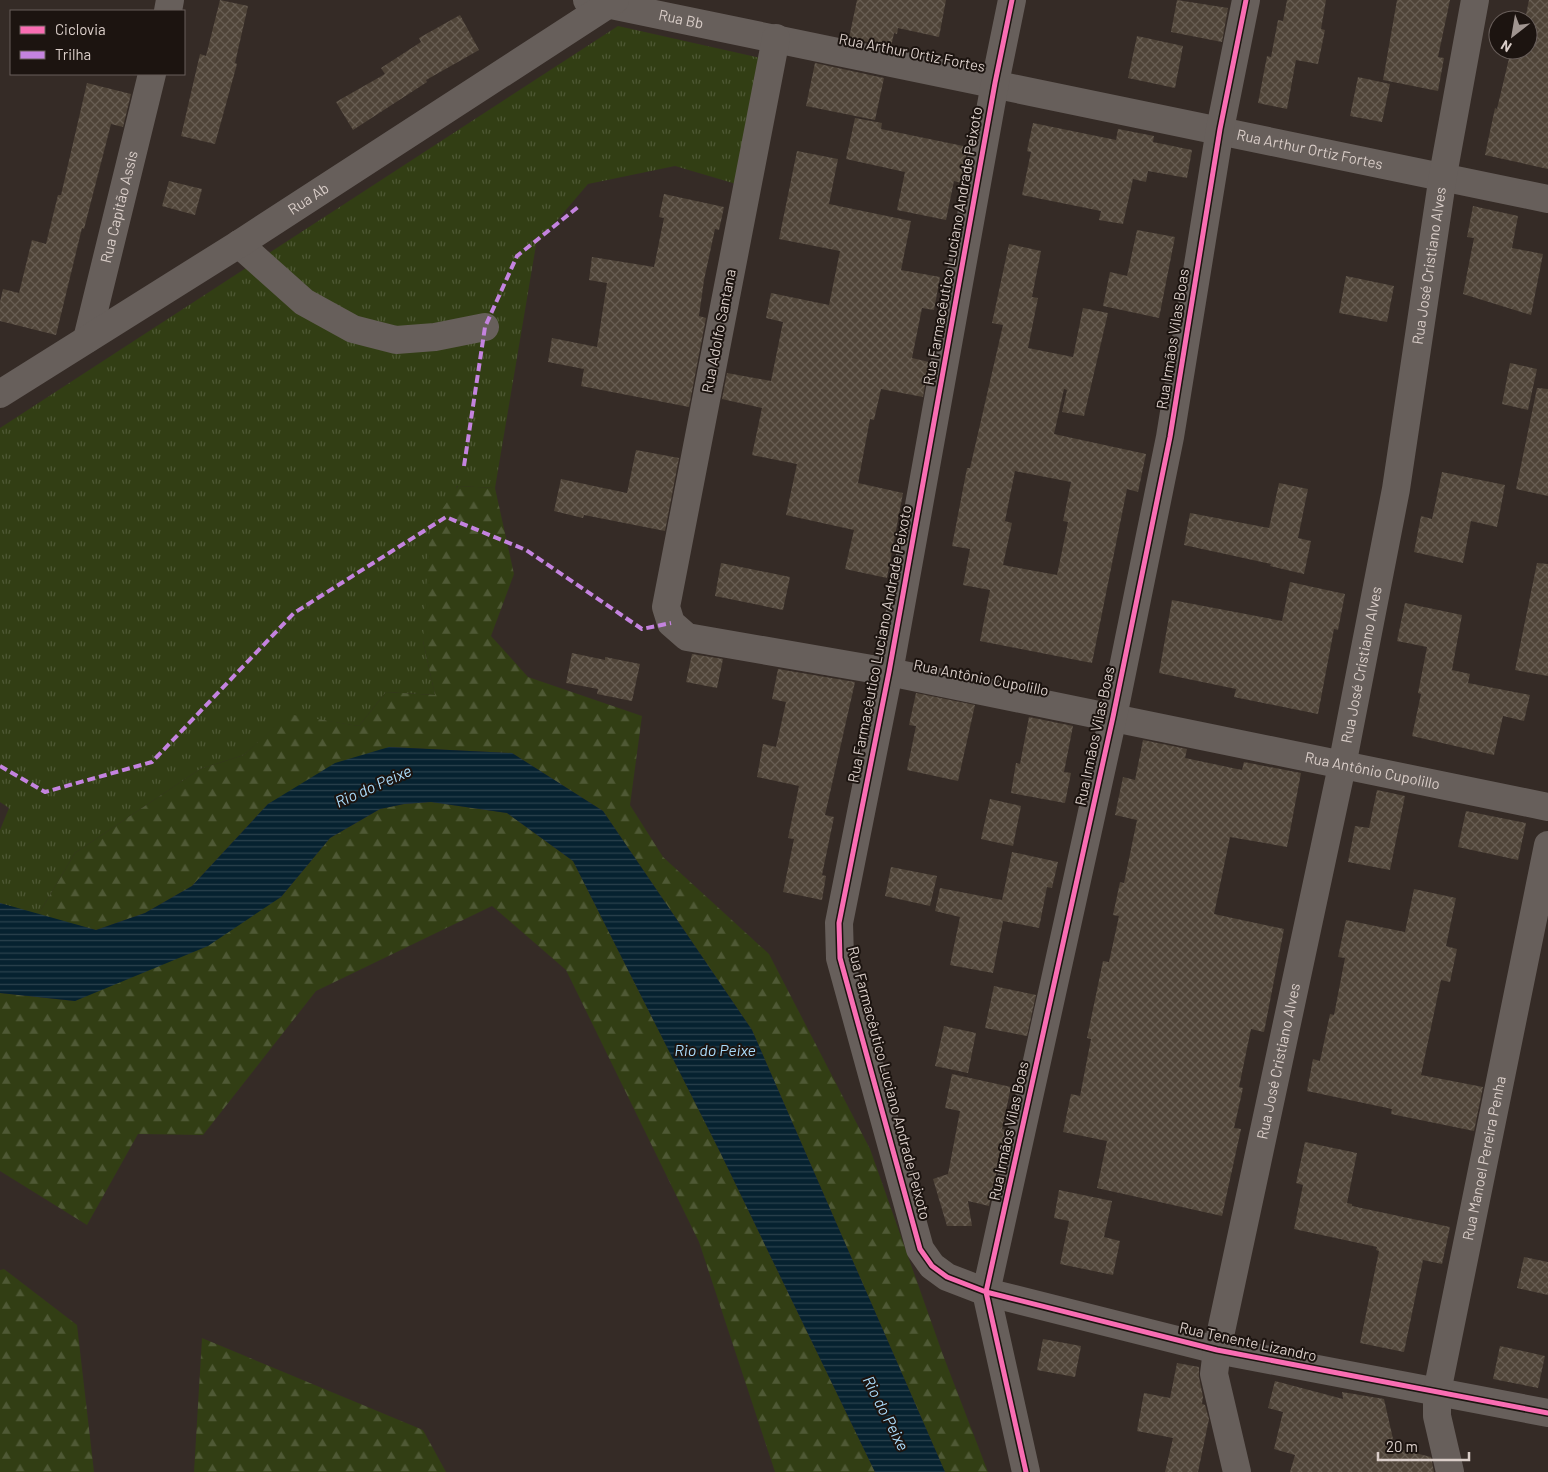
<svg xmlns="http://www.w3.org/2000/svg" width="1548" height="1472" viewBox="0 0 1548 1472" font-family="Barlow,sans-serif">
<defs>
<pattern id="grass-tufts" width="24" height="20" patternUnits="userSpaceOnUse" patternTransform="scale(1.25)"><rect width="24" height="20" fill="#323e14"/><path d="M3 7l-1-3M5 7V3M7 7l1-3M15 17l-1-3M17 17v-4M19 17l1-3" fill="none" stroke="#4f5935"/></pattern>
<pattern id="forest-firs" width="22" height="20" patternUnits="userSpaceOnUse" patternTransform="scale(1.25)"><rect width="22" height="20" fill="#323e14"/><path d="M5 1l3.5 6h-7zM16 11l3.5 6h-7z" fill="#4f5935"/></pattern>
<pattern id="water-rules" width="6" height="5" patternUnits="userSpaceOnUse" patternTransform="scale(1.25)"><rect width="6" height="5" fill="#062230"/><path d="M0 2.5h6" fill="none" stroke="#2a414d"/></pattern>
<pattern id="building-cross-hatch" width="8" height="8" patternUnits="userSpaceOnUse" patternTransform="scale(1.25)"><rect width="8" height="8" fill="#4f4438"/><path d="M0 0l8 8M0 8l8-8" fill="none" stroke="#685e53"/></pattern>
</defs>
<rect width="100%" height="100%" fill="#352b26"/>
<path fill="url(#grass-tufts)" d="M618,26L765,59L743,186L675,166L588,184L536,245L495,488L457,486L423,641L435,695L386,692L359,726L288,715L244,755L200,769L75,853L38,915L0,903V830L9,808L0,802V428Z"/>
<path fill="url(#forest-firs)" d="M458,486L495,488L514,574L491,636L528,677L642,716L630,805L663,857L769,954L870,1149L943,1355L988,1472H945L752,1030L603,811L512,753L390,747L268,804L192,886L145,913L96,930L38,915L75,853L200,769L244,755L288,714L359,726L386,692L435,695L423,641L430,527Z
M431,802L507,813L573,861L721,1154L875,1472H775L699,1242L566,970L492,906L316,991L203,1135L138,1134L87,1225L0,1171V993L75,1001L281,897L330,838L380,809L404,804Z
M4,1269L77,1325L94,1472H0V1270Z
M202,1338L423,1430L446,1472H194Z"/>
<path fill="url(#water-rules)" d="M389,747L512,753L603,811L752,1030L945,1472H875L721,1154L573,861L507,813L431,802L404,804L380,809L330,838L281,897L208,946L75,1001L0,993V903L96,930L145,913L192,886L268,804L335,763Z"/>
<path fill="url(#building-cross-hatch)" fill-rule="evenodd" d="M220,0L248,6L235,63L237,64L215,144L181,136L200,54L206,56Z
M857,0H946L939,37L898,28L897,34L894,33L891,47L849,38Z
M1177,0L1228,8L1222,42L1171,32Z
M1287,0H1326L1321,29L1325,30L1318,64L1296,60L1287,109L1258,103L1267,56L1271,57L1278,20L1283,21Z
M1397,0H1450L1438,57L1444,58L1438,91L1383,80Z
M1529,0H1548V169L1485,155L1495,108L1497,109L1511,50H1528V20H1525Z
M460,15L479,50L426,80L427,82L353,130L336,102L385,74L381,68L421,42L419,38Z
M1137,36L1183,46L1175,88L1128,78Z
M815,63L884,78L875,120L806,106Z
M1358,77L1390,84L1382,122L1350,116Z
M87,83L131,94L123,127L111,124L84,229L82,228L56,335L0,321V302L3,289L19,293L32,240L46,244L58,195H61Z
M855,118L882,123L881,129L968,147L961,183L954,181L946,220L897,210L905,172L846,159Z
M1033,123L1116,140L1118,129L1154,136L1153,142L1192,150L1187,178L1148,171L1146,182L1133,179L1123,224L1099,220L1101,211L1022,195L1031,152L1027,151Z
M797,151L838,159L829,204L911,221L901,270L940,277L934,310L922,308L912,358L929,362L923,397L881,389L874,420L870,419L858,483L903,493L887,578L845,569L854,530L786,515L797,464L752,455L762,408L722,399L727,373L771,381L783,322L766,318L771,293L829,305L840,251L779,239Z
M169,181L202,189L195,215L162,206Z
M664,194L724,207L719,230L715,229L704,280L699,316L706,318L689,407L581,386L584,369L548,362L552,338L597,347L607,283L589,280L592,257L654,267L664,218L659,217Z
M1473,206L1518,216L1512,248L1543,254L1531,315L1463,294L1474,238L1467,237Z
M1137,230L1175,237L1159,318L1103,306L1110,272L1127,276Z
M1009,244L1041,251L1032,297L1038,298L1028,348L1073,357L1083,308L1108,313L1084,416L1062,412L1067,390L1064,389L1054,434L1146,454L1138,492L1127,489L1092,663L980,641L990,590L963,585L970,549L952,546L967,468H970L1003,325L992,323ZM1015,471L1071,482L1063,521L1068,522L1057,575L1003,565L1012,523L1005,521Z
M1346,276L1394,286L1387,322L1339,313Z
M1510,363L1537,369L1528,410L1502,404Z
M1537,388L1548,389V496L1516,489Z
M636,450L679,458L665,531L584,515L583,518L554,511L561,479L627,493Z
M1442,472L1505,485L1497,527L1471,521L1463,563L1414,552L1421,516L1432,519Z
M1279,483L1308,489L1298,538L1311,541L1304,574L1270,566L1271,564L1184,545L1190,513L1269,528Z
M721,563L790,577L783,610L715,596Z
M1537,563L1548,564V676L1515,670Z
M1290,582L1345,594L1338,630L1334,629L1318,714L1234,697L1236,689L1159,673L1172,600L1282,621Z
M1405,603L1462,615L1452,670L1470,674L1468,683L1530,695L1524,721L1503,716L1494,755L1412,736L1421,694L1418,693L1427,647L1397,641Z
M572,653L605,660V657L640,664L632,701L597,694L598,689L566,683Z
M692,654L723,659L717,688L686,682Z
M778,669L855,682L825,815L834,817L822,875L826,876L822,900L783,892L794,839L788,838L799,786L757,777L763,744L776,747L786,702L772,699Z
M916,693L975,705L958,781L907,770L916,726L909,725Z
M1029,717L1073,726L1064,772L1071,773L1065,803L1011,793L1016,763L1020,764Z
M1143,740L1187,749L1185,758L1242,770L1244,762L1301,773L1287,847L1230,837L1214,914L1284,929L1264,1032L1251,1029L1239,1087L1243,1088L1234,1128L1241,1129L1222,1216L1097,1188L1107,1141L1063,1132L1071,1094L1080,1096L1091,1039L1087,1038L1103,961L1109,962L1119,916L1113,915L1120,882L1124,883L1137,820L1115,815L1123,777L1135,780Z
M1377,790L1405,796L1390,870L1348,862L1355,826L1369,828Z
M990,799L1021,806L1013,846L981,839Z
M1466,811L1526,823L1518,860L1458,847Z
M1012,852L1058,862L1052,888L1047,887L1039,928L1003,921L993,973L950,965L960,917L935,911L940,888L1002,900Z
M891,867L937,876L930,906L885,896Z
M1414,889L1456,898L1446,946L1457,949L1450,982L1441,980L1421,1075L1483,1087L1474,1131L1391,1114L1392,1109L1307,1091L1313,1059L1320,1061L1330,1014L1334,1015L1345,958L1338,957L1346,920L1405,932Z
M994,986L1036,995L1027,1036L985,1028Z
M944,1026L976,1033L968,1073L935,1066Z
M952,1074L1011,1087L1002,1129L1006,1130L989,1206L968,1201L972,1226H947L933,1179L948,1174L960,1111L945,1108Z
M1305,1142L1357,1153L1347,1203L1352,1204V1206L1450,1227L1442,1264L1423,1260L1404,1352L1360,1343L1379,1251L1376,1250L1377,1247L1294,1229L1303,1185L1296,1183Z
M1059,1190L1112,1201L1104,1237L1120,1241L1113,1275L1060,1264L1069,1221L1054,1218Z
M1524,1257L1548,1262V1295L1517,1288Z
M1043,1339L1081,1346L1075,1377L1037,1370Z
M1500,1346L1545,1356L1538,1388L1493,1379Z
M1177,1363L1199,1367V1377L1203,1397L1202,1404L1205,1405L1209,1419L1198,1472H1165L1173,1438L1137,1431L1144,1393L1170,1398Z
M1275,1381L1343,1399L1342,1392L1384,1399L1395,1448L1431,1457L1434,1472H1290L1295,1455L1274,1449L1283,1412L1268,1408Z"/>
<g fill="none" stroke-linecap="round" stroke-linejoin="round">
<g stroke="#675f5b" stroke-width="28">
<path id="s1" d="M587,0L1548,199"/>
<path d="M1012,0L995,83L889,672L839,923L840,958L920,1249L932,1266L947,1277L986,1292L1217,1350L1548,1413"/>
<path d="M168,11L170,0"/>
<path id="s2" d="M776,38L666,607L671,623L687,637L889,672L1548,807"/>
<path d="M239,244L304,302L353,329L396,340L435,337L485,327"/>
<path id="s3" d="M87,339L152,74"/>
<path id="s4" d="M0,394L239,244L615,0"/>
<path d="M1026,1472L986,1292L1113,717L1170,437L1220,129L1246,0"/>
<path id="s5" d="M1237,1472L1214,1374L1217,1350L1342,766L1396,489L1443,175L1475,0"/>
<path id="s6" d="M1450,1472L1437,1416V1392L1548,845"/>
</g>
<path stroke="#c483df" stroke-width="4" stroke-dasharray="8 4" stroke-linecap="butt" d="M464,466L485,327L517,256L578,207
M0,766L45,792L152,762L294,613L446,517L526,550L642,629L671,623"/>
<defs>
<path id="cycleway" d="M1012,0L995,83L889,672L839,923L840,958L920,1249L932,1266L947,1277L986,1292L1217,1350L1548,1413
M1026,1472L986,1292L1113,717L1170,437L1220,129L1246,0"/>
</defs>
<use href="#cycleway" stroke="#1c1410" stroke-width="8"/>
<use href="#cycleway" stroke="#f96db3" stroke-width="5"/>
</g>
<g text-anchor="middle" stroke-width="4" stroke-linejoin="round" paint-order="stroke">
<g font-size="15" fill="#dacec9" stroke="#1c1410">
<text dy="5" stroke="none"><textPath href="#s1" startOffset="96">Rua Bb</textPath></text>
<text transform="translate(912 53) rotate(11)" y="5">Rua Arthur Ortiz Fortes</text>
<text dy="5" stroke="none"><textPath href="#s1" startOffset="738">Rua Arthur Ortiz Fortes</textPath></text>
<text dy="5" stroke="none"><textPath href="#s4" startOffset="365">Rua Ab</textPath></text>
<text dy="5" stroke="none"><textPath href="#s3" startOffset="136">Rua Capitão Assis</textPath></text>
<text transform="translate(953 246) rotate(-80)" y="5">Rua Farmacêutico Luciano Andrade Peixoto</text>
<text dy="5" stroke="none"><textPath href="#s5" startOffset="1230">Rua José Cristiano Alves</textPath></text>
<text transform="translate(719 331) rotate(-79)" y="5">Rua Adolfo Santana</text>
<text transform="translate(1173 339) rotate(-81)" y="5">Rua Irmãos Vilas Boas</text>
<text transform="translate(880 644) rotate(-79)" y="5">Rua Farmacêutico Luciano Andrade Peixoto</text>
<text dy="5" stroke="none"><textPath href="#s5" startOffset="825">Rua José Cristiano Alves</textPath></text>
<text transform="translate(981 678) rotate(11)" y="5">Rua Antônio Cupolillo</text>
<text transform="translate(1095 736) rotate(-78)" y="5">Rua Irmãos Vilas Boas</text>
<text dy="5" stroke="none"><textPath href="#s2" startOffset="1316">Rua Antônio Cupolillo</textPath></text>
<text dy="5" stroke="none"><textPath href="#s5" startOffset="420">Rua José Cristiano Alves</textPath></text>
<text transform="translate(889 1083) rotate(75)" y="5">Rua Farmacêutico Luciano Andrade Peixoto</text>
<text transform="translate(1009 1131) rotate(-78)" y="5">Rua Irmãos Vilas Boas</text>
<text dy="5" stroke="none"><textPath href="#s6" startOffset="320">Rua Manoel Pereira Penha</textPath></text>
<text transform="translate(1248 1342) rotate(12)" y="5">Rua Tenente Lizandro</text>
</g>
<g font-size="16" font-style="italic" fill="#aadbfa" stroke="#1c1410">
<text transform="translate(373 786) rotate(-24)" y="6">Rio do Peixe</text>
<text x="715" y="1056">Rio do Peixe</text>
<text transform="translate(886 1413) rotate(63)" y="6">Rio do Peixe</text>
</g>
</g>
<rect x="10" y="10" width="175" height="65" fill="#1c1410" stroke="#685e5a"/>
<rect x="20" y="26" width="25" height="8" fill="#f96db3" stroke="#685e5a"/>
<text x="55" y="35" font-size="15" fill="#dacec9">Ciclovia</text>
<rect x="20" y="51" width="25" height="8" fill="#c483df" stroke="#685e5a"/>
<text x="55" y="60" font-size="15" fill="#dacec9">Trilha</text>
<g transform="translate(1513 35) rotate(211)"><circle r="24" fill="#1c1410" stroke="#685e5a"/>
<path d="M0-4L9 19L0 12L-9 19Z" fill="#a09590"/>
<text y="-8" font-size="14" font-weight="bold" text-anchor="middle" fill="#dacec9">N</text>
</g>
<path d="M1378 1452v8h91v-8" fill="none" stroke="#dacec9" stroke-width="2.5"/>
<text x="1386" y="1452" font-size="15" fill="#dacec9" stroke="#1c1410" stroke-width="4" paint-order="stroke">20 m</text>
</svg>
